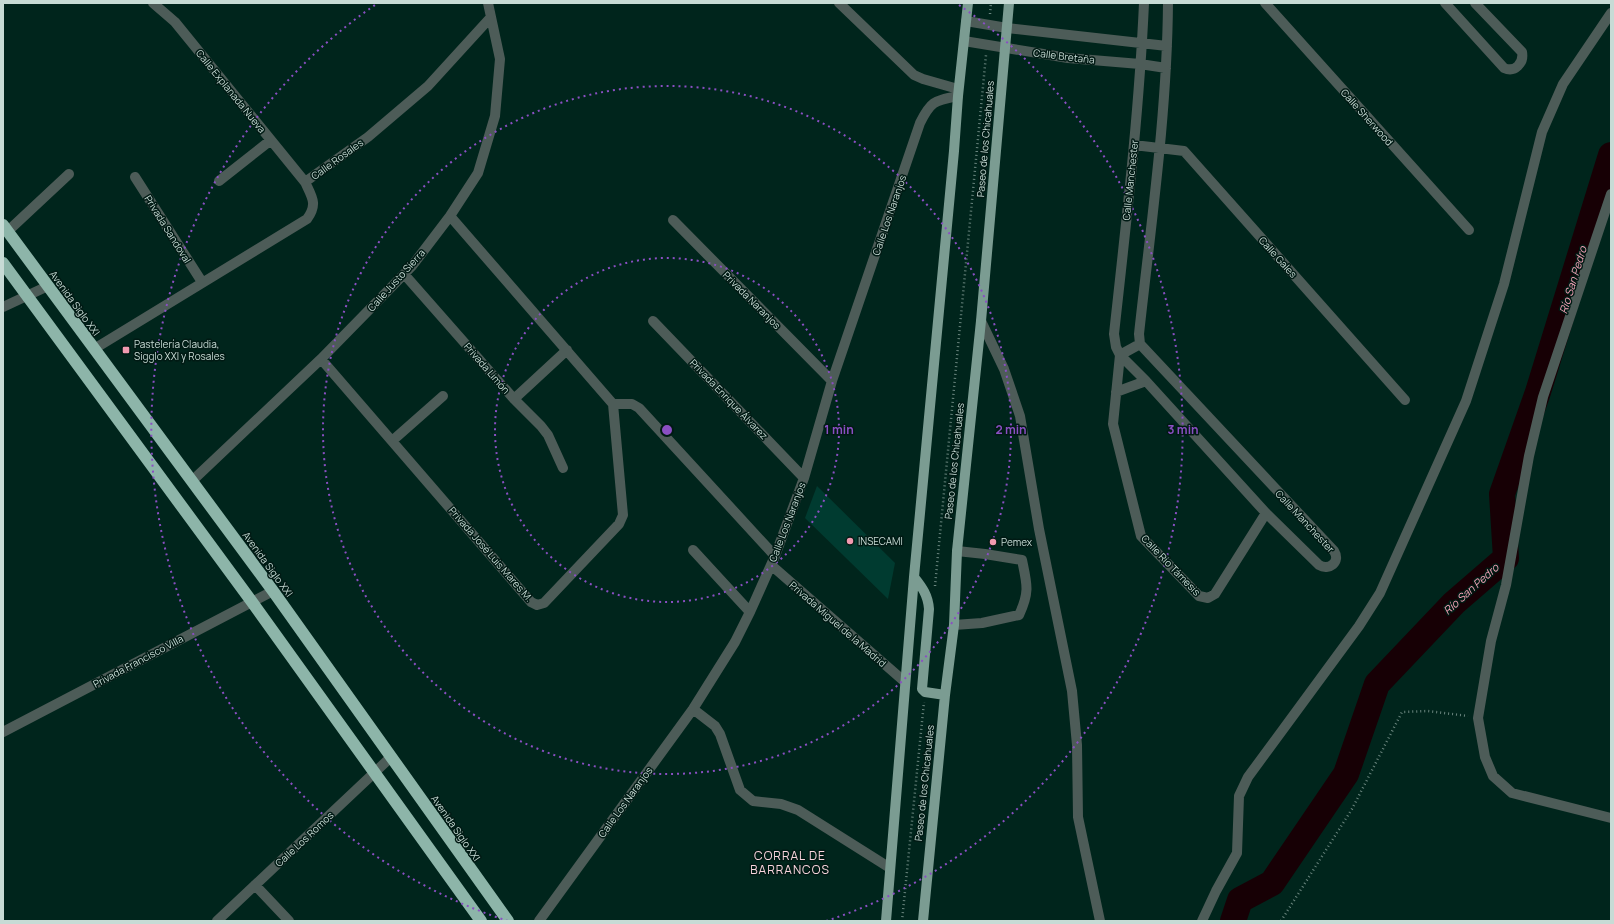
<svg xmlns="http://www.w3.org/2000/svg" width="1614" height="924" viewBox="0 0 1614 924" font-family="Manrope,sans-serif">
<rect width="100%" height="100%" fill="#00251c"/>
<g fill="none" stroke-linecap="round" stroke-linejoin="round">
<path stroke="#170005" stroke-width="26" d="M1233,921L1240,900L1272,883L1346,774L1377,684L1454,603L1506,558L1502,494L1538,392L1611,155"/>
</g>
<path fill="#003b30" d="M817,486L895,563L888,599L805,518Z"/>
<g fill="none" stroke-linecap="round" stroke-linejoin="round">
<path stroke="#69857e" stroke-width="2.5" stroke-dasharray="1 3" stroke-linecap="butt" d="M990,14L991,3
M935,586L986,55
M902,921L924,702
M1281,921L1352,809L1402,712L1428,711L1468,716"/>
<path stroke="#4d5c58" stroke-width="10" d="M839,3L914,75L923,79L958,89
M1144,3C1139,114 1126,224 1114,334L1116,347L1120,355L1146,381L1266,513L1319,565C1329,571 1341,562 1334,551L1140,344L1139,334C1151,224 1167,114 1168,3
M1265,3L1469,230
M1445,3L1504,68C1515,73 1524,63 1522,52L1475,3
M966,21L1007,28L1167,46
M964,41L1068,58L1140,64L1166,68
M1134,145L1184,151L1405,400
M135,177L202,282
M219,181L271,140
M305,182L368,137L428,86L491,17
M1611,194L1543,397L1529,456L1506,585L1491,641L1478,718L1485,757L1493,776L1512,793L1611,818
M450,216L613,404
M673,220L832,381
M8,231L69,174
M404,274L514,399L541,426L548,435L563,468
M3,307L48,286
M653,321L804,478
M981,321L1004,369L1020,416L1039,529L1072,691L1077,745L1078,817L1100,921
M94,349L307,219C318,204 312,197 305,182L175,22L153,3
M1120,355L1113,424L1141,536L1199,596L1208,598L1215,594L1266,513
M1120,355L1140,344
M321,359L531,602L537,605L544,603L619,524L623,515L613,404
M1116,392L1146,381
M514,399L567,350
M613,404H632L639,408L775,556
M392,441L443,396
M193,480L321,359L412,266L450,216L478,173L495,116L500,59L488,3
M693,550L750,612
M771,565L905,682
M954,625L982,623L1019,615C1030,592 1027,584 1022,560L985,554L957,551
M693,709L715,726L720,734L740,790L753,801L781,804L798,810L890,868
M3,732L273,591
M255,885L289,921
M217,921L391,757
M539,921L693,709L735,642L750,612L775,556L804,478L832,381L920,123C931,101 934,101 958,96
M1202,921L1216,891L1237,853L1239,796L1248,777L1359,626L1380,593L1466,401L1504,284L1542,132L1563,84L1611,13"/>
<path stroke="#7b9c92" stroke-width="10" d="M914,577C922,587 928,595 929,609L922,689L925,692L945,695
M886,921L914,577L954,151L958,96L968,3
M923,921L945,695L954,625L957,551L981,321L1009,3"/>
<path stroke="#8db5a9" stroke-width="12" d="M3,225L273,591L508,921
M3,263L252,602L481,921"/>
</g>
<g fill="none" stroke="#8a4fc3" stroke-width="2" stroke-dasharray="2 4">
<circle cx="667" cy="430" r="172"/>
<circle cx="667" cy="430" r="344"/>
<path d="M508 921A516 516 0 0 1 375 5M959 5A516 516 0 0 1 826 921"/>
</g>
<g fill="#f19ab0" stroke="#001a14" stroke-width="1.5">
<rect x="122" y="346" width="8" height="8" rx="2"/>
<circle cx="850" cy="541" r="4"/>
<circle cx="993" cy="542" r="4"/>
</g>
<g text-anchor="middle" stroke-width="3" stroke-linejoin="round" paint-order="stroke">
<g font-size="10" fill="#c7dbd5" stroke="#001a14">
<text transform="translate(1064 56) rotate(7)" y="4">Calle Bretaña</text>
<text transform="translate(231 91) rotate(51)" y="4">Calle Explanada Nueva</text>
<text transform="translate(1367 117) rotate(48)" y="4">Calle Sherwood</text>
<text transform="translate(985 139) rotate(-85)" y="4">Paseo de los Chicahuales</text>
<text transform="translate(337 159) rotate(-36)" y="4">Calle Rosales</text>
<text transform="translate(1130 180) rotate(-84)" y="4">Calle Manchester</text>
<text transform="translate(889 215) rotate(-71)" y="4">Calle Los Naranjos</text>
<text transform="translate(168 229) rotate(58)" y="4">Privada Sandoval</text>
<text transform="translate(1278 257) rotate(48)" y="4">Calle Gales</text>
<text transform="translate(396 280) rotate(-48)" y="4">Calle Justo Sierra</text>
<text transform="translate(752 300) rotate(45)" y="4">Privada Naranjos</text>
<text transform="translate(75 303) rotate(54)" y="4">Avenida Siglo XXI</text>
<text transform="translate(487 368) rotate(49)" y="4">Privada Limón</text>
<text transform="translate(729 399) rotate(46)" y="4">Privada Enrique Álvarez</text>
<text transform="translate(954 461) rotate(-84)" y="4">Paseo de los Chicahuales</text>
<text transform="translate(1305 521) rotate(47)" y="4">Calle Manchester</text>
<text transform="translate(787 522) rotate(-69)" y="4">Calle Los Naranjos</text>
<text transform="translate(491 554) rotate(49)" y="4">Privada José Luis Mares M.</text>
<text transform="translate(268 564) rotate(54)" y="4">Avenida Siglo XXI</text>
<text transform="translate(1171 565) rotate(46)" y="4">Calle Río Támesis</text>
<text transform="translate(838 624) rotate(41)" y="4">Privada Miguel de la Madrid</text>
<text transform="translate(138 661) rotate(-28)" y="4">Privada Francisco Villa</text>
<text transform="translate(924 783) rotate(-84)" y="4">Paseo de los Chicahuales</text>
<text transform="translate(625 802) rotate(-54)" y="4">Calle Los Naranjos</text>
<text transform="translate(456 828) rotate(55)" y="4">Avenida Siglo XXI</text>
<text transform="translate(304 839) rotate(-43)" y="4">Calle Los Romos</text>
</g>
<g font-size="10" fill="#c7dbd5" stroke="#001a14" text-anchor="start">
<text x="134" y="348">Pastelería Claudia,<tspan x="134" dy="12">Sigglo XXI y Rosales</tspan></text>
<text x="858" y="545">INSECAMI</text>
<text x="1001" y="546">Pemex</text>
</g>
<g font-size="11" font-style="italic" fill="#f7a3b8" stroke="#001a14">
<text transform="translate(1573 280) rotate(-73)" y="4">Río San Pedro</text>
<text transform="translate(1471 589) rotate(-42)" y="4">Río San Pedro</text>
</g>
<g font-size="12" letter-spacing="1" fill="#f9d6de" stroke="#001a14">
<text x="790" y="860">CORRAL DE<tspan x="790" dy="14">BARRANCOS</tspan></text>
</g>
</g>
<circle cx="667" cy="430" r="6" fill="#8a4fc3" stroke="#001a14" stroke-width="2"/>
<g font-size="12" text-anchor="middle" font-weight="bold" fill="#8a4fc3" stroke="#001a14" stroke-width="3" stroke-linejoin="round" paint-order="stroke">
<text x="839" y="434">1 min</text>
<text x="1011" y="434">2 min</text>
<text x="1183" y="434">3 min</text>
</g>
<rect width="1614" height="924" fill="none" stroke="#c7dbd5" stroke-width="8"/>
</svg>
